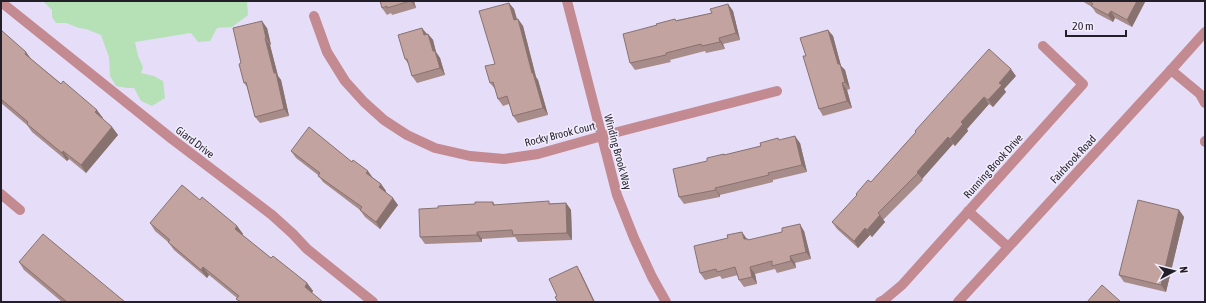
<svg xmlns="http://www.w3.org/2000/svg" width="1206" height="303" viewBox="0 0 1206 303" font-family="'Asap Condensed',sans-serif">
<rect width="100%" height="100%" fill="#e6def8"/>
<path fill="#b6e1b6" d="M43,1H247L248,15L232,27L217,28L210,41L198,42L191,33L135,42L138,56L143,67L141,73L154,76L163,81L165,98L152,106L141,101L134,88H127L116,86L110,76L109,57L101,35L86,29L79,28L66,23H56L52,17V10Z"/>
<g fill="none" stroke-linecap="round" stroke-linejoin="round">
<path stroke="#c38a92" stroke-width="10" d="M1171,70L1200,94L1205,103
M1205,142V141"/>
<path stroke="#c38a92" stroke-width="10" d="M567,1L617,195L634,238L652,277L666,302
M1,2L172,139L272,215L293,234L307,249L373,302
M314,16L327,52L345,81L364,102L384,120L407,135L435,148L470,156L504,159L538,154L602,136L777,91
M1,194L20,210
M968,211L1008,247
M880,302L884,300L902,285L1083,84L1043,46"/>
<path stroke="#c38a92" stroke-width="10" d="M958,302L1171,70L1205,32"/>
</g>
<path fill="#a78c8a" d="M380,1H414L416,8L392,15L391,13L387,15L382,8Z
M1082,1H1144L1145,2L1132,27L1115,18L1113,22L1096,13L1092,7Z
M509,3L514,9L517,19H518L523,26L536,77L538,80L548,115L518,123L513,116L509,104L503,106L498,99L495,89L490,83L495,64Z
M728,4L733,11L740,40L723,44L725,49L706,53L705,51L670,60L671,62L635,70L630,63L677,20L712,13Z
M267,28L271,45H270L278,76L281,80L289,116L260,123L255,117L247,87L244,83L241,63Z
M1,30L31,59L103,118L102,119L112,127L118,135L86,173L69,159L67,161L32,132L27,125L1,103Z
M828,30L833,36L841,66L845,70L850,89L847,90L852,108L823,116L819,109L806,56Z
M427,34H428L433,40L436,52L440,58L445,75L417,83L412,76L409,65L405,59Z
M1016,76L1004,89L1006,92L993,107L989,104L967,129L968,131L955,146L953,144L922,179L923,180L883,220L885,222L872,237L870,235L858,248L837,229L832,222L871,182L916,132Z
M779,140L800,143L807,172L773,180V182L720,195V197L684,204L679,197L707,161L724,154L725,155L761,146Z
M291,151L372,177L381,184L386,191L385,192L398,205L380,229L365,217L360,210L323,182L318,175L296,158Z
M493,202L495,205L566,203L571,210L572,240L518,242L515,237L482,239V242L425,244L420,237L438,208L475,204Z
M1179,210L1184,217L1166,292L1124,282L1119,275Z
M150,223L237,226L243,234L242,235L271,258L307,283L313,291L312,293L323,302H239L237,298L209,275L207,278L174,250L168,242L155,231Z
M804,231L811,259L795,263L796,268L777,273L775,269L755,274L757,284L744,287L739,280L738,275L722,279L720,276L705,280L700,273L747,239L749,240Z
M19,262L125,302H62L24,270Z"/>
<path fill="#887270" d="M411,1H414L416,8Z
M1137,1H1144L1145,2L1132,27L1127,20Z
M509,3L514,9L519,27L514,20Z
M728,4L733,11L740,40L736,33Z
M1111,11L1115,18L1113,22L1108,15Z
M518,19L523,26L536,77L538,80L548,115L543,108L532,73Z
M262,21L267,28L271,45L266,38Z
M422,28L427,34L424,35Z
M828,30L833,36L841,66L845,70L850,89L845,82L838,64Z
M428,34L433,40L436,52L440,58L445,75L440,68L433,51Z
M265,38L270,45L278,76L281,80L289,116L284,109Z
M719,38L723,44L725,49L720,42Z
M26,52L32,60L25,54Z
M1011,69L1016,76L1004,89L1006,92L993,107L988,100L999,83Z
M842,83L847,90L852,108L847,101Z
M984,97L989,104L967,129L968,131L955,146L950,139L961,122Z
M97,110L103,118L100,120L95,112Z
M112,127L118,135L86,173L81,165Z
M795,136L800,143L807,172L802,165Z
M948,137L953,144L922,179L917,172Z
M63,151L69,159L67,161L62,153Z
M368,171L373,178L366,173Z
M381,184L386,191L384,194L379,187Z
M715,188L720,195V197L716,190Z
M393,198L398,205L380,229L376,222Z
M566,203L571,210L572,240L567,233Z
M1179,210L1184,217L1166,292L1161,285Z
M880,215L885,222L872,237L867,230Z
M800,224L804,231L811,259L806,252Z
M237,226L243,234L241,237L235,229Z
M865,228L870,235L858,248L854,241Z
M477,232L482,239V242L477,235Z
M742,232L747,239H744Z
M790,256L795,263L796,268L791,261Z
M577,266L581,273L595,302H594Z
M203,267L209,275L207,278L201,270Z
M750,267L755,274L757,284L752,277Z
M307,283L313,291L310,295L305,287Z"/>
<path fill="#c2a3a0" stroke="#887270" d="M380,1H410L387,8V6L382,8Z
M1089,1H1137L1127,20L1111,11L1108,15L1091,6L1093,4Z
M509,3L514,20L518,19L532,73H533L543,108L513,116L507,96L498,99L493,82L490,83L485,66L495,64L479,11Z
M728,4L736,33L719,38L720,42L702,46L701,44L666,53V55L630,63L623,34L657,25L656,24L675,19L676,21L712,13L710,9Z
M262,21L266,38H265L274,73H276L284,109L255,117L246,82L244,83L239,64L241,63L233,28Z
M422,28L424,35L428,34L433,51H435L440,68L412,76L407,59H405L398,35Z
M1,30L26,52L25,54L61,84L63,81L97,110L95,112L112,127L81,165L63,151L62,153L27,124L28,122L1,99Z
M828,30L838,64H840L845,82L842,83L847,101L819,109L803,56H806L800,38Z
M989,49L1011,69L999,83L1002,85L988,100L984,97L961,122L963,124L950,139L948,137L917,172L918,173L878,213L880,215L867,230L865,228L854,241L832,222L857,195L856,194L868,180L871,182L916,132L915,131Z
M309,127L352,162L353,160L368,171L366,173L381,184L379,187L393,198L376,222L360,210L362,207L318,176L320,173L291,151Z
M795,136L802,165L768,173L769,175L715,188L716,190L679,197L673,169L707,161V158L724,154V155L761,146L760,143L778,138L779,140Z
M182,185L200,200L202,197L237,226L235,229L271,258L273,256L307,283L305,287L323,302H241L236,299L239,296L203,267L201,270L168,242L170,240L150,223Z
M1138,200L1179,210L1161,285L1119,275Z
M549,201V204L566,203L567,233L513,235L512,230L477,232V235L420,237L419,209L438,208V206L475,204V202H493V205Z
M800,224L806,252L790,256L791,261L772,266V261L750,267L752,277L739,280L735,267L717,272L716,269L700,273L694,246L728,238L727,235L742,232L744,239H748V240L782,232V228Z
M43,234L125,302H67L19,262Z
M577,266L594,302H558L555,297L557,296L549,279Z
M1102,285L1121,302H1087Z"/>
<g text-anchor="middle" stroke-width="3" stroke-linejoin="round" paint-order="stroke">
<g font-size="11" fill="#221f29" stroke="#f2edfd">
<text transform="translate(560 134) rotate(-14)" y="4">Rocky Brook Court</text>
<text transform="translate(195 142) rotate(37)" y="4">Giard Drive</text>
<text transform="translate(618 152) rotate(75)" y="4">Winding Brook Way</text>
<text transform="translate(1073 159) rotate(-47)" y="4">Fairbrook Road</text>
<text transform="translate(993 166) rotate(-48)" y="4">Running Brook Drive</text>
</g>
</g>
<rect width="1206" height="303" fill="none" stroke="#221f29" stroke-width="4"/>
<g transform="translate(1174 271) rotate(83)" stroke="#f2edfd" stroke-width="3" paint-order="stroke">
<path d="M0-3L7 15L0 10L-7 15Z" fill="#221f29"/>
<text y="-6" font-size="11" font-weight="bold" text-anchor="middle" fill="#221f29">N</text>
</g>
<path d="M1066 30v6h60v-6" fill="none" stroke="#221f29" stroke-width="2"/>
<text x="1072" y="30" font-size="12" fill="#221f29" stroke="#f2edfd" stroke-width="3" paint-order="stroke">20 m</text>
</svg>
